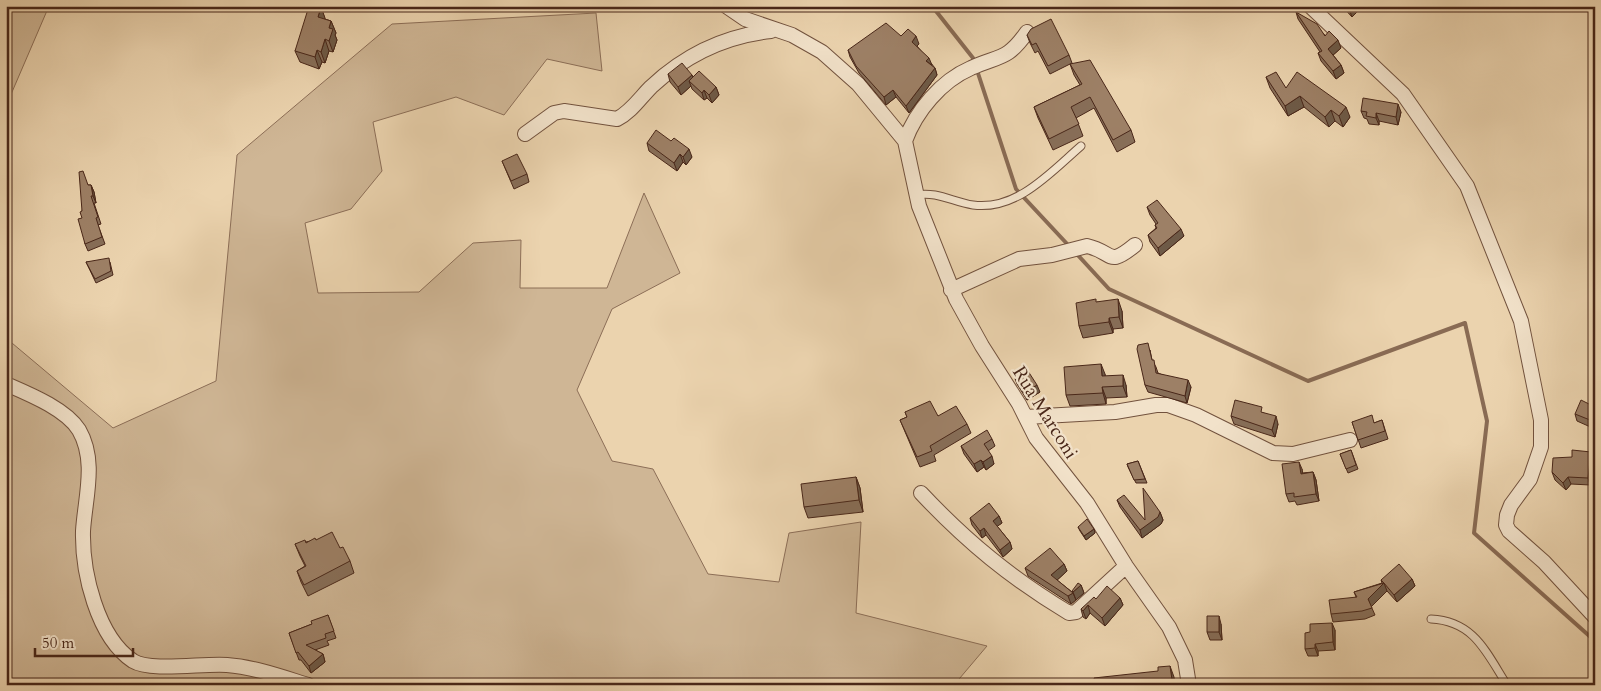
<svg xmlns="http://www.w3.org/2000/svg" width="1601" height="691" viewBox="0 0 1601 691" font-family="Cardo,serif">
<rect width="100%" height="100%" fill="#ebd3ae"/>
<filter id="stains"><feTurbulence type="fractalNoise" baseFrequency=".004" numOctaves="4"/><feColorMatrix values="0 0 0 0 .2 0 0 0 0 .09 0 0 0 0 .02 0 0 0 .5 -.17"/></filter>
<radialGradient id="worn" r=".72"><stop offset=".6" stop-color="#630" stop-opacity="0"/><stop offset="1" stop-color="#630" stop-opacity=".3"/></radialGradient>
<path fill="#cfb695" stroke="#8c6e57" d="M6,6H49L6,106Z
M596,13L602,71L547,59L504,115L456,97L373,122L382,171L351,209L305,223L318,293L419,292L473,243L521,240L520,288H607L644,193L680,273L612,309L577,390L612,461L653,469L708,574L779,582L789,533L861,522L856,613L987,646L954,685H6V338L113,428L216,381L237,155L392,24Z"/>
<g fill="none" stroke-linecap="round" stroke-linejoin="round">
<path stroke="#896b54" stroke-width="4" d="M932,6L973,58L1016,189L1070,247
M1075,252L1109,289L1308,381L1465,323L1487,421L1474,533L1595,641"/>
<defs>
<path id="lane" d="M916,195C937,191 953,202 973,205C1017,211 1051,172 1081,146
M1431,619C1474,621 1486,652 1507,685"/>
<path id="street" d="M726,6L745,19L792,35L822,52L858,84L905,141L919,206L956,299L982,346L1019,404L1036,438L1087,503L1126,566L1169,627L1185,660L1189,685
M1310,6L1403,94L1467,186L1521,321L1541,420V447L1530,479L1511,505L1507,515L1506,525L1509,531L1544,562L1595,617
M525,134L554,113L564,111L617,119C631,112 640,98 651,87C684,56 725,36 771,31
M905,141C916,111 941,81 971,68C999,55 1007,61 1027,32
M951,290L1019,259L1052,255L1087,246C1114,252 1107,268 1135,245
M6,384C29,394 66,409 79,430C97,461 85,498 83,531C82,572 97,637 133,661C151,672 204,663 227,665C254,667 282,677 308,685
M1026,417L1115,412L1156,405H1168L1196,415L1273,453L1293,454L1350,440
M921,493C967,542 1011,578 1069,613L1076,612L1126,566"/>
</defs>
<use href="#lane" stroke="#72523e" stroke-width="9"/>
<use href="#street" stroke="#72523e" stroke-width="16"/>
<use href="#lane" stroke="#f2e2ca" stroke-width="7"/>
<use href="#street" stroke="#f2e2ca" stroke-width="14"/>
</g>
<path fill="#876e58" stroke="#492719" d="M979,6H991L988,11Z
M1342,6H1363L1352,17Z
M321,7L325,19L331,21L336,33L335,35L337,40L333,52L329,51L325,63L322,62L319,69L300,62L295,51Z
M1296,12L1341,48L1333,55L1341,65L1344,73L1336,79L1321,61L1318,53L1320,52L1298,19Z
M1027,35L1069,55L1072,63L1050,74L1038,51L1035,53L1030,43Z
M901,36L919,44L917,46L935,68L937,75L909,113L896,97L886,105L859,73L850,57L848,50Z
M1070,64L1131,130L1135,142L1117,152L1094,108L1076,118L1083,136L1053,150L1038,118L1034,107L1080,85L1074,75Z
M668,74L692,75L693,77L716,87L719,95L712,103L707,98L704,100L692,89L691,86L681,95L670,82Z
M1266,77L1286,88L1350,117L1343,127L1335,121L1329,127L1304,107L1288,116L1270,88Z
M1361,111L1401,112L1398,125L1379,121V125L1369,124L1367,119L1364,118Z
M647,143L692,157L686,165L683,162L677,171L649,151Z
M502,161L527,174L529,182L514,189Z
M88,185H91L94,192L96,203H94L101,224L98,225L105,244L88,251L85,244L82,211Z
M1147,207L1184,236L1160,256L1150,242L1148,235L1156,228L1155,225L1156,224L1150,215Z
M86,262H110L113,275L96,283Z
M1097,302L1122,311L1123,328L1113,329V333L1083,338L1079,326Z
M1150,350L1152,360L1156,367L1158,373L1191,387L1187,403L1148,392L1145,385Z
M1105,374V376L1126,385L1127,397L1106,398V404L1070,406L1066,395Z
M1014,376L1040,392L1027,400L1017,384Z
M1595,407V429L1577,421L1575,414Z
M905,412L938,416L967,424L971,433L934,455L936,461L920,467L900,420L907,417Z
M1264,413L1278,424L1275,437L1234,424L1231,416Z
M1382,420L1388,439L1361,448L1352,422L1374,423Z
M992,439L995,446L988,451L994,464L986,470L984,467L977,472L964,454L961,446Z
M1351,450L1358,469L1348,473L1340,454Z
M1594,459L1590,485L1571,484L1566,490L1555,480L1552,472Z
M1138,461L1147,483H1136L1128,467L1127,464Z
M1302,469V473L1313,472L1316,480L1319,501L1297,505L1295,501L1289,502L1286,494Z
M856,477L860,488L863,512L808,518L804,507Z
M1117,500L1145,520L1160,512L1163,520L1161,524L1142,538L1120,507Z
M999,516L1002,523L997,526L1010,542L1012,549L1003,557L986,535L982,538L972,525L970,518Z
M1078,527L1094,529L1095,533L1086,540L1080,531Z
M316,540L340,548L350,561L354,573L308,596L301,582L297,571L305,566L300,556L295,544Z
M1064,564L1067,571L1057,580L1072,592L1081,585L1084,593L1071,604L1028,576L1025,568Z
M1412,579L1415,586L1397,602L1387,591L1371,606L1375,615L1365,619L1333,622L1331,614L1356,597L1354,592L1382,583L1381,580Z
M1120,598L1123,605L1105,626L1090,613L1086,619L1083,617L1081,609L1096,599Z
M328,615L336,638L327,641L329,645L315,650L323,654L325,662L311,673L301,660H299L289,633L312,624Z
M1221,624L1222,640H1210L1207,632Z
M1335,630V650L1318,651V656H1308L1305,649Z"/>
<path fill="#6e5a47" stroke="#492719" d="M986,6H991L988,11Z
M1352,6H1363L1352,17L1349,9Z
M321,7L325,18L322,28L318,17Z
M331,21L336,33L335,35L337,40L333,52L329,41V28Z
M916,36L919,44L914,49L912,42Z
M325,39L329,51L325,63L321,52Z
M1338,40L1341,48L1331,57L1328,49Z
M317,50L322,62L319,69L315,57Z
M929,58L932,65L926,61Z
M1341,65L1344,73L1336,79L1333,71Z
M935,68L937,75L909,113L906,106Z
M692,75L695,83L689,81L691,86L681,95L678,87Z
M716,87L719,95L712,103L709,95Z
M704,90L707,98L704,100L702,93Z
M893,90L896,97L886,105L884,97Z
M1300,96L1304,107L1288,116L1285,106Z
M1398,104L1401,112L1398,125L1396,117Z
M1346,107L1350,117L1343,127L1339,116Z
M1331,110L1335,121L1329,127L1325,117Z
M1376,113L1379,121V125L1376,118Z
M689,149L692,157L686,165L683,157Z
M680,154L683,162L677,171L674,163Z
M91,185L94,192L96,203L93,196Z
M1181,229L1184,236L1160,256L1158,248Z
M1118,299L1122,311L1123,328L1119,317Z
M1109,318L1113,329V333L1109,322Z
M1101,364L1105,374L1106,386L1102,376Z
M1123,375L1126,385L1127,397L1123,386Z
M1188,380L1191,387L1187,403L1185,396Z
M1037,385L1040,392L1027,400L1024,393Z
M1102,387L1106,398V404L1103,393Z
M1276,416L1278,424L1275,437L1272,430Z
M1591,452L1594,459L1590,485L1588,478Z
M992,456L994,464L986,470L983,462Z
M981,460L984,467L977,472L974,464Z
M1299,462L1302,469L1304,481L1301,474Z
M1313,472L1316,480L1319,501L1316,494Z
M856,477L860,488L863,512L859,500Z
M1568,477L1571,484L1566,490L1563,483Z
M1160,512L1163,520L1161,524L1142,538L1140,530Z
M999,516L1002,523L995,528L993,521Z
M984,528L986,535L982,538L980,531Z
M1094,529L1095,533L1086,540L1084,536Z
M1010,542L1012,549L1003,557L1000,550Z
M1064,564L1067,571L1054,583L1051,575Z
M1412,579L1415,586L1397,602L1394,595Z
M1384,583L1387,591L1371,607L1368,599Z
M1081,585L1084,593L1076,600L1073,592Z
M1073,593L1076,600L1071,604L1068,596Z
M1120,598L1123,605L1105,626L1102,618Z
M1088,605L1090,613L1086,619L1083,611Z
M1219,616L1221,624L1222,640L1219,632Z
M1332,623L1335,630V650L1333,642Z
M1315,644L1318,651V656L1315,648Z
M323,654L325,662L311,673L309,666Z
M1170,666L1174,677L1175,685L1172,680Z"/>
<path fill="#9d8066" stroke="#492719" d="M309,6L321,7L318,17L331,21L329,28L333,29L329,41L325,39L321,52L317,50L315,57L295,51Z
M1346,6H1352L1349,9Z
M1296,12L1317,24L1325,36L1329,31L1338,40L1328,49L1341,65L1333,71L1318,53L1322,51Z
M1051,19L1069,55L1048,66L1036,43L1032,45L1027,35L1031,29Z
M886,23L901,36L908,29L916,36L912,42L929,58L926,61L935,68L906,106L893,90L884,97L856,66L848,50Z
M1090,60L1131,130L1113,140L1090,97L1071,107L1079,124L1049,139L1034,107L1082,84L1070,64Z
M682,63L692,75L678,87L668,74Z
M699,71L716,87L709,95L704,90L702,93L689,81Z
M1276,72L1286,88L1297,72L1346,107L1339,116L1331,110L1325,117L1300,96L1285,106L1266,77Z
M1363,98L1398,104L1396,117L1376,113V118L1366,116L1367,112L1361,111Z
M656,130L671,141L674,138L689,149L683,157L680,154L674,163L647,143Z
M517,154L527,174L511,181L502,161Z
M83,171L88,185H91L93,196H91L98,217L96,218L102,237L85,244L78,219L82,218L80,212L82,211L79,172Z
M1157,200L1181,229L1158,248L1148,235L1157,228L1155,225L1158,223L1147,207Z
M109,258L111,271L95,279L86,262Z
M1096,299V302L1118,299L1119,317L1109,318V322L1079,326L1076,303Z
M1148,343L1152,360H1154L1156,373L1188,380L1185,396L1145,385L1137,349L1138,345Z
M1101,364L1102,376L1123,375V386L1102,387L1103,393L1066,395L1064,367Z
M1023,370L1025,373L1028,371L1037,385L1024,393L1014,376Z
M1235,400L1262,407L1261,412L1276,416L1272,430L1231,416Z
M1581,400L1595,407V422L1575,414Z
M930,401L938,416L956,406L967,424L930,446L932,451L917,457L900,420L907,417L905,412Z
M1372,415L1374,423L1382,420L1385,431L1358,440L1352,422Z
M987,430L992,439L984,444L992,456L983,462L981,460L974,464L961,446Z
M1351,450L1356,465L1346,469L1340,454Z
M1572,450L1591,452L1588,478L1568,477L1563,483L1552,472L1553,458L1572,457Z
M1138,461L1145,479L1134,480L1127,464Z
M1299,462L1301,474L1313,472L1316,494L1294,497V493L1286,494L1282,464Z
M856,477L859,500L804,507L801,484Z
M1143,488L1160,512L1158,517L1140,530L1117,500L1124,495L1145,520Z
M989,503L999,516L993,521L1010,542L1000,550L984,528L980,531L970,518Z
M1087,519L1094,529L1084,536L1078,527Z
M332,532L340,548L343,547L350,561L304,585L297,571L306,566L295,544L305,540L306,543L315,538L316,540Z
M1050,548L1064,564L1051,575L1073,593L1068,596L1025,568Z
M1399,564L1412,579L1394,595L1384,583L1368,599L1372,608L1362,611L1331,614L1329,600L1357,597L1354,592L1384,583L1381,580Z
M1078,583L1081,585L1073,592L1072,591Z
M1107,586L1120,598L1102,618L1088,605L1083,611L1081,609L1094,597L1096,599Z
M328,615L334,631L325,634L326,638L306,645L323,654L309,666L298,652L296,653L289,633L312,624L311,621Z
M1207,616H1219V632H1207Z
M1332,623L1333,642L1315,644V648L1305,649V633L1310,632V624Z
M1170,666L1172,680H1179L1180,685H1096L1094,678L1158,671V667Z"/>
<g text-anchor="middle" stroke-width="4.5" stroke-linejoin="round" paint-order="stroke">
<g font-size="19" fill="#492719" stroke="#f2e2ca">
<text transform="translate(1046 412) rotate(58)" y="7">Rua Marconi</text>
</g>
</g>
<rect width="1601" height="691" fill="none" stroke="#ebd3ae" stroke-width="25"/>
<rect x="8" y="8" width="1586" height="676" fill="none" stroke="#492719" stroke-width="2.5"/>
<rect x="12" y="12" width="1576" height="666" fill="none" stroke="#492719"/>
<path d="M35 648v8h98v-8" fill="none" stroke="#492719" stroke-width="2.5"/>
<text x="42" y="648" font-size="15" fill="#492719" stroke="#f2e2ca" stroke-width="4" paint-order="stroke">50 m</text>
<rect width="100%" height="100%" filter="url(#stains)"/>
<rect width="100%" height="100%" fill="url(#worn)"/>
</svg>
